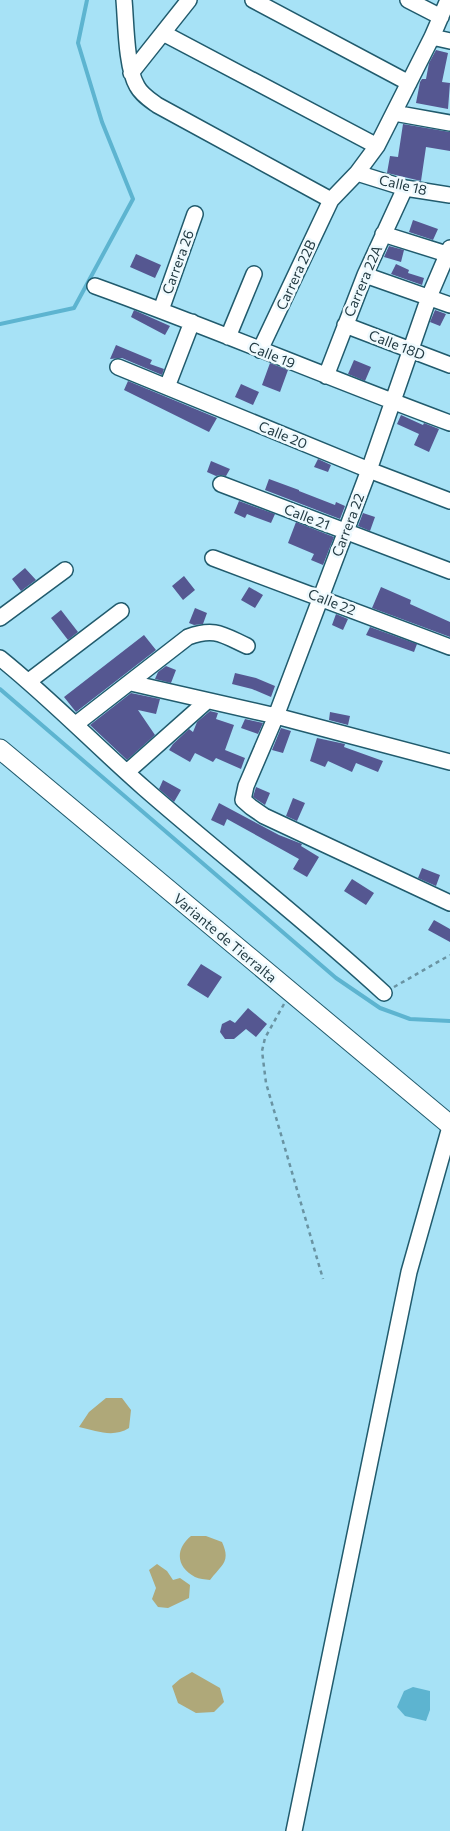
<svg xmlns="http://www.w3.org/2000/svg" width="450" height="1831" viewBox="0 0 450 1831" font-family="Commissioner,sans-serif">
<rect width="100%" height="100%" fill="#a7e2f6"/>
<path fill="#afa879" d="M106,1398H122L131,1410L129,1428C113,1438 97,1431 79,1427L89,1412Z
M191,1536H206L222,1542C231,1562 222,1564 210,1580C205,1579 199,1579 195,1577C176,1567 175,1549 191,1536Z
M157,1564L167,1571L173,1580L180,1578L190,1585L189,1598L168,1608L158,1607L152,1599L156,1588L149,1570Z
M192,1672L220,1688L224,1702L214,1712L196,1713L178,1703L172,1686L180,1679Z"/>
<path fill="#5db4d0" d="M413,1687L430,1691V1710L426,1721L405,1716L397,1707L404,1691Z"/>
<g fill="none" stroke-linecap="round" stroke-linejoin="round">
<path stroke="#5db4d0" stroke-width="4" d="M0,324L74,308L133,199L102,122L78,43L87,0
M0,689L336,978L380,1008L410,1019L450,1021"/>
</g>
<path fill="#555791" d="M436,50L448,53L442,82L450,83L448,109L416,103L420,82L422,79H426L429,63Z
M403,124L450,132V151L426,147L421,181L387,173L390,156L398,157Z
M413,220L438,229L433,240L409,232Z
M389,246L404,250L401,262L384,257Z
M136,254L161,265L155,278L130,267Z
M396,264L409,270L408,273L424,278L422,285L391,274Z
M134,310L170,326L165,335L131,317Z
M435,310L446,314L440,326L430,322Z
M116,345L152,360L150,364L164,369L162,375L122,358L110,359Z
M354,360L371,367L365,381L348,374Z
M270,363L288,370L280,392L262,385Z
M128,381L217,418L209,432L124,390Z
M241,384L259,392L253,405L235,397Z
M401,415L423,425L424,423L439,429L429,452L414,445L419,434L397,424Z
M318,459L331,465L328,472L314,467Z
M211,461L230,469L226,476L220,475L216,476L207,472Z
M269,479L299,490V491L335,505L336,502L345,506L340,519L265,490Z
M239,501L275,514L271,523L247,514L245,518L234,513Z
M363,513L375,517L370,531L358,526Z
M296,522L334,537L323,565L311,560L314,554L288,543Z
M25,568L36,580L21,591L12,579Z
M184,576L195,590L183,600L172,586Z
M249,587L263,595L255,608L241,600Z
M381,587L411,600L410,604L450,622V637L372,608Z
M195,608L207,613L203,624L194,625L189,623Z
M61,610L78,632L68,640L51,618Z
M336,614L348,619L343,630L332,625Z
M370,627L417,644L414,652L366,635Z
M144,635L156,650L76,712L64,697Z
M166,666L176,670L171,683L155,679L158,672Z
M235,673L256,678L275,686L271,697L252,689L232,684Z
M131,693L160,699L156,714L138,710L155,735L127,760L90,725Z
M210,711L218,713L216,719L234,725L225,750L245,758L241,769L216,758L213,762L195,753L190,762L169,750L173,744L189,729L193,732L197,722Z
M330,712L350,716L348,725L329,720Z
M245,719L263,723L258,734L241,728Z
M281,728L291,731L283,753L272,750Z
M317,738L345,744L344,747L383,761L378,772L356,763L352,772L328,761L325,767L310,761Z
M163,780L181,790L174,802L159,789Z
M256,787L270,793L265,805L253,797Z
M293,798L305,803L297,821L286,816Z
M219,803L279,835L302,844L301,846L319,857L307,877L293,869L299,859L227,819L224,826L211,820Z
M422,868L440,875L436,886L418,878Z
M352,879L374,893L366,905L344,891Z
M434,920L450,929V942L428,930Z
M201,964L222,977L208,998L187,985Z
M248,1008L267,1024L256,1037L246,1029L234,1039H225L220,1032L222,1024L230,1020L235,1023Z"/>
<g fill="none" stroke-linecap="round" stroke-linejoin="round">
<defs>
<path id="minor" d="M124,0C126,22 126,68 137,86C141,94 150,100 157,105L331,200
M253,0L409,83
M408,0L441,17
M163,33L377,146
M432,37L450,41
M131,73L189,0
M394,113L450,123
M357,173L405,188L450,195
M383,234L450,255
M450,248L429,297L369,470L276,716L246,786L243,800L251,807L264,816L450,903
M365,275L450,305
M95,286C214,329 331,379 450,423
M161,310L195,214
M345,325L450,365
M228,337L254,274
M260,350L331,200L357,173L377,146L432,37L448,0
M118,367L369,470L450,501
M326,376L365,275L405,188
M167,387L192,322
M221,484L450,571
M213,558L450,647
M0,618L65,570
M0,658C51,699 95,745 144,788C223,857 306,921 384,993
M29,681L121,611
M131,683L276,716L450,762
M76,724L188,637C215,627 223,635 247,646
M127,772L207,701
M294,1831L409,1272L450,1127"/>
<path id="major" d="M0,749L450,1125"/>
</defs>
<use href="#minor" stroke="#215b6d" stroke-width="18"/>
<use href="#major" stroke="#215b6d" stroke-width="21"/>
<path stroke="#6993a2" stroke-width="2.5" stroke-dasharray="4 4" stroke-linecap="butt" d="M394,987L450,955
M284,1004L265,1038L262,1051L266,1083L323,1279"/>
<use href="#minor" stroke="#fff" stroke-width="15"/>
<use href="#major" stroke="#fff" stroke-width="19"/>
</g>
<g text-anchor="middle" stroke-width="5" stroke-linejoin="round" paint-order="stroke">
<g font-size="14" fill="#233b43" stroke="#effafe">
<text transform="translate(403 185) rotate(13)" y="5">Calle 18</text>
<text transform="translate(178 262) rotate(-70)" y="5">Carrera 26</text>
<text transform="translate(296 275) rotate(-65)" y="5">Carrera 22B</text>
<text transform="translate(363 281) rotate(-67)" y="5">Carrera 22A</text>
<text transform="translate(397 345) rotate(21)" y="5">Calle 18D</text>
<text transform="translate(272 355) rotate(22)" y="5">Calle 19</text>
<text transform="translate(283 435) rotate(22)" y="5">Calle 20</text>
<text transform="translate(307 517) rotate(21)" y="5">Calle 21</text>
<text transform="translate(348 525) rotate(-69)" y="5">Carrera 22</text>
<text transform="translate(332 602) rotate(21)" y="5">Calle 22</text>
<text transform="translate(225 938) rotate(40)" y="5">Variante de Tierralta</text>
</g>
</g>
</svg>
